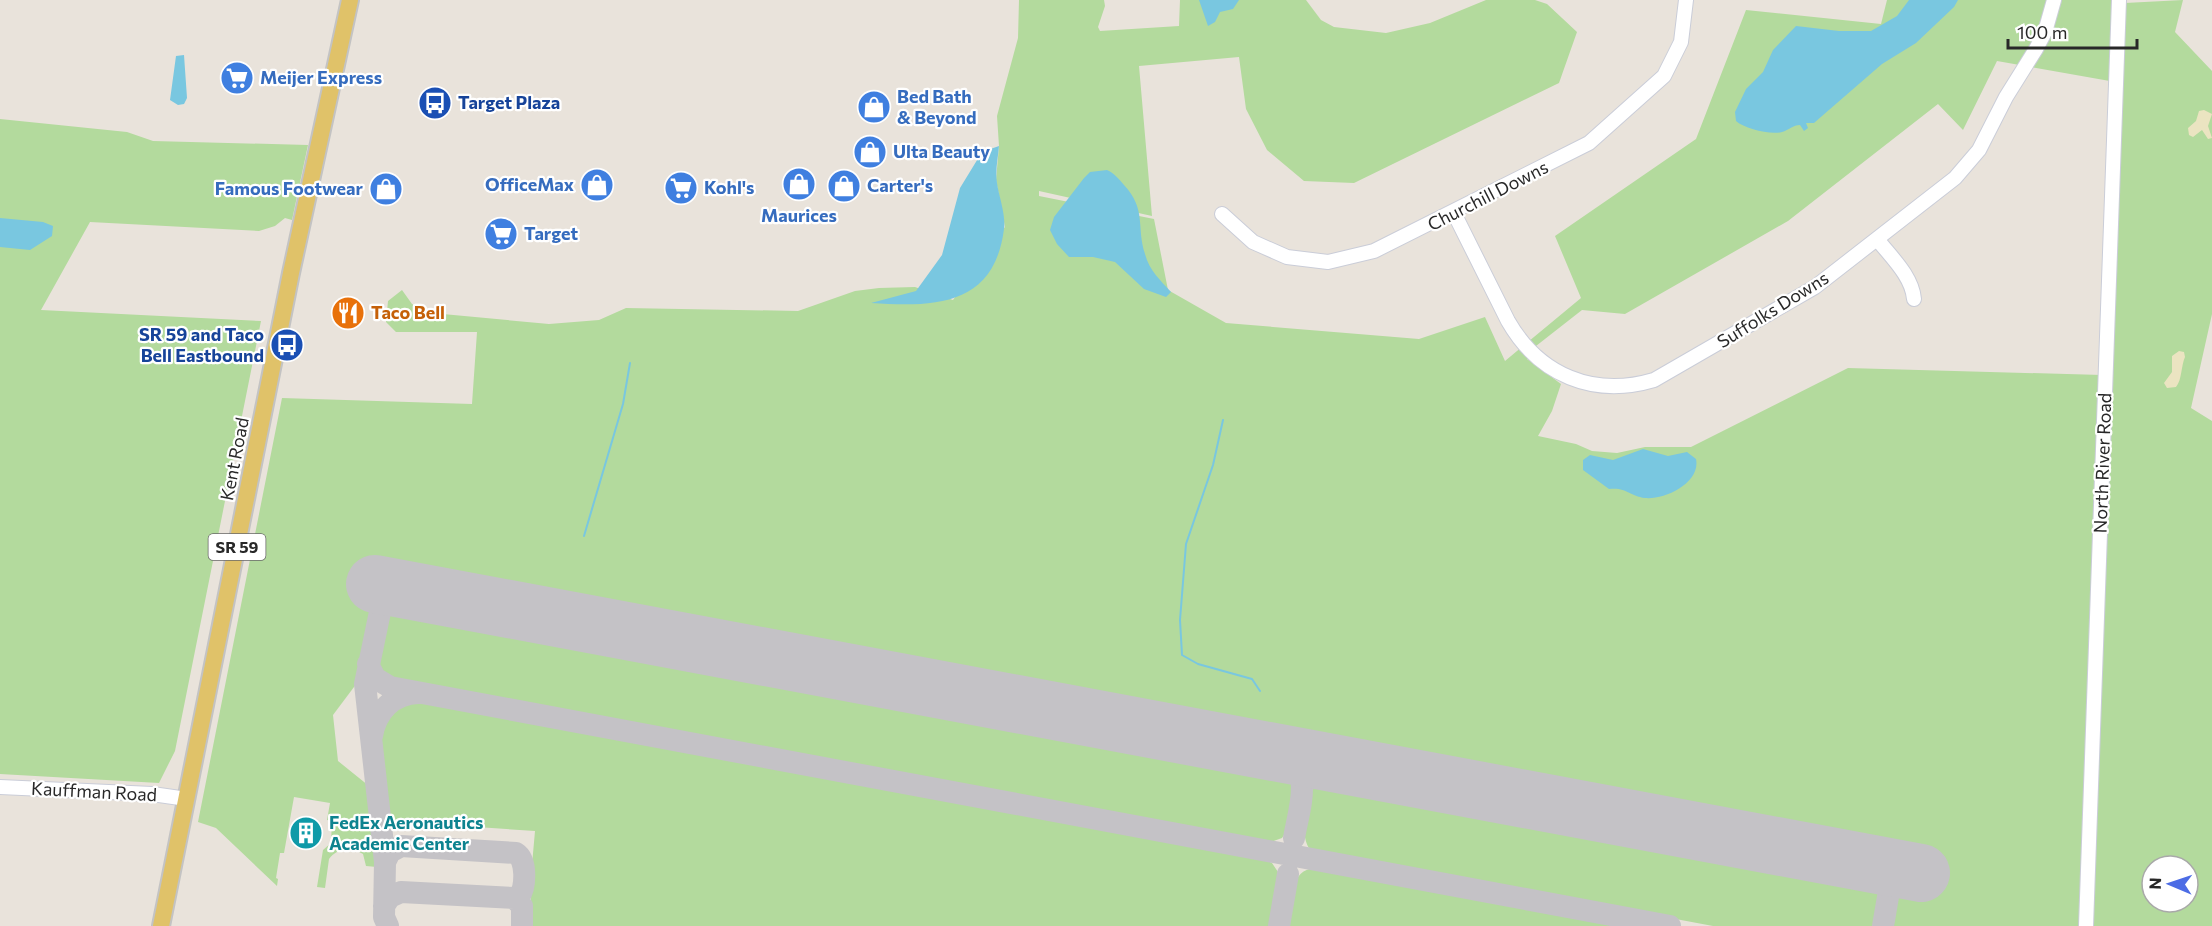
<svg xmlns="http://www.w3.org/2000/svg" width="2212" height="926" viewBox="0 0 2212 926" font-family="Commissioner,sans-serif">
<rect width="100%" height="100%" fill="#e9e3db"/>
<path fill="#b3da9d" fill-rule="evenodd" d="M1019,0H1104L1105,6L1098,27L1100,31L1179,26L1180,0H1306L1321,20L1334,27L1386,33L1430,23L1486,0H1535L1547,4L1577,32L1559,83L1354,183L1304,181L1267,150L1246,109L1239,57L1139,66L1152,216L1039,191V196L1154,219L1168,290L1226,323L1419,339L1485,317L1505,361L1581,298L1555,236L1696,139L1746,10L1881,24L1887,0H2126L2125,3L2183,0L2175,32L2212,71V314L2191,408L2212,421V926H2091L2121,83L1997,61L1963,130L1938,104L1788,221L1625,314L1582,310L1536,346L1527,359L1561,384L1552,411L1538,436L1576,444L1592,451L1617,453L1645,447H1691L1848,368L2102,375L2081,926H1892L1900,882L1919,885L1923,861L378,572L357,683L333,715L338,761L369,786L377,867L366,866L363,854C351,847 337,848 329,859L325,888L317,887L323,850L331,843L332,821L327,820L330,803L294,797L284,853H280L276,878L278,879L277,886L216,828L198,822L282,398L472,404L477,332H396L386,322L388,301L402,290L412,304L432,313L549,324L599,320L626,308L798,311L855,291L879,288L915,287L953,300L1005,227L996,180L999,146L997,116L1018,38ZM2152,866H2188V902H2152Z
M0,119L127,132L153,141L308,145L292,220L285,218L275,226L259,231L90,222L41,310L261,321L175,751L159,783L0,774Z
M400,603L1284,767L1290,771L1296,783L1288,829L1282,838L1268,843L394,680L383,675C374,664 381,623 389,611C392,606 395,605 400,603Z
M419,702L1259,857L1272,863L1278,872L1271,926H531V876L535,831L389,821C387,807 386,793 384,779C381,746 373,705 419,702Z
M1335,776L1879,878L1883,884L1875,926H1713L1320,852L1309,848C1299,833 1305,793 1317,781Z
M1316,868L1627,926H1287C1290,905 1289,868 1316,868Z"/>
<path fill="#ebe4c1" d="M2204,110L2212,114L2208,126L2212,138L2208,139L2202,130L2193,137L2189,135L2188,128L2196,121L2199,111Z
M2179,351L2184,352L2185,357C2181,366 2182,380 2176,387L2167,388L2164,383L2172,372V356Z"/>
<path fill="#79c7e0" d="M1199,0H1239L1233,9L1220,12L1215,22L1208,26Z
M1909,0H1958L1954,7L1916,43L1882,64L1822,116L1814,123H1806L1808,128L1804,131L1800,125C1793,125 1789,130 1782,132C1770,135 1745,129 1736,121L1735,112L1746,89L1763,72L1773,50L1796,26L1839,31H1871L1897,16Z
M184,55L187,98L184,104L178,105L170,100L176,56Z
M999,146C998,158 995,171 997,183C999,197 1006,215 1004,229C994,307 934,307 871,303L916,291L942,255L960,188L982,152Z
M1107,170C1114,173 1119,179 1124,185C1147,210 1136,226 1145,254C1149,270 1161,281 1171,292L1166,297L1144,289L1115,262L1093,257H1069L1057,244L1050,230L1054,217L1084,178L1090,172Z
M0,218L43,222L53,226L52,236L30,250L0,247Z
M1643,449L1668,456L1687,452L1696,459C1701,483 1664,500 1645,498C1629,496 1627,487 1609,489L1583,470V460L1590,455L1613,460Z"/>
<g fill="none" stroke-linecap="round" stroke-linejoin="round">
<path stroke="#79c7e0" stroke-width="2" d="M1223,420L1213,465L1186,544L1180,620L1182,655L1198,664L1252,679L1260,691
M584,536L623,404L630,363"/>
<path stroke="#c4c2c6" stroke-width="22" d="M368,664L375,678L390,687L1670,926
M372,736C376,711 393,694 418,693
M1280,753C1315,768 1299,808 1294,838
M1303,785C1312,767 1327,763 1346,765
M385,862L390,852L401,846L516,853C527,860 526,887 519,897L514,898
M1878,865L1888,871L1890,885L1883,926
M384,906L390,897L401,892L514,898L522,906V926
M388,926L384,917L385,862L365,684L381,607L393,597L421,592
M1279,926L1288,874"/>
<path stroke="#c4c2c6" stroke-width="58" d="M375,584L1921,873"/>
<defs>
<path id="minor" d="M1454,213L1508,321C1539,375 1593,398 1654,380L1815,287L1955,178L1979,150L2006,97L2036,49L2045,32L2054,0
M1222,214L1253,242L1287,257L1328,262L1374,251L1589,143L1664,76L1681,42L1686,0
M1877,239C1891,257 1912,276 1914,299
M0,787L152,794L187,799
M2086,926L2119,0"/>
<path id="major" d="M161,926L291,273L350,0"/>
</defs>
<use href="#minor" stroke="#cacdd8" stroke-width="16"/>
<use href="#major" stroke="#c3c3c3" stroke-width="20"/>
<use href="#minor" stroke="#fff" stroke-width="14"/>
<use href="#major" stroke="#e0c269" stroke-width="16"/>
</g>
<defs>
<symbol id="supermarket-disc" viewBox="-11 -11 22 22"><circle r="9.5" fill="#3f7fe0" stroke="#fff"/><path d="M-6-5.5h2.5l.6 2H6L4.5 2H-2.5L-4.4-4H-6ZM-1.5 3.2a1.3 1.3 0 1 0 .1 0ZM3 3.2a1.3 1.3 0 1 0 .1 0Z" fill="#fff"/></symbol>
<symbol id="bus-disc" viewBox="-11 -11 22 22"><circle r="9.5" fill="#1a4fb4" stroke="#fff"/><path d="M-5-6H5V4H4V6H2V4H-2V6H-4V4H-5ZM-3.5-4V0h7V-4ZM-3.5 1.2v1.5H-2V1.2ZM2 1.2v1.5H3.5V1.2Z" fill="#fff"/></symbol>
<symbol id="shop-disc" viewBox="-11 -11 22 22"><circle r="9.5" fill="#3f7fe0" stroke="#fff"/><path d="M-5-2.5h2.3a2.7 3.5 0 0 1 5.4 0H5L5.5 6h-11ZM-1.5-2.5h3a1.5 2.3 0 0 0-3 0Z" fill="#fff"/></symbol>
<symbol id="restaurant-disc" viewBox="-11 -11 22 22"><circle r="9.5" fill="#e8710a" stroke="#fff"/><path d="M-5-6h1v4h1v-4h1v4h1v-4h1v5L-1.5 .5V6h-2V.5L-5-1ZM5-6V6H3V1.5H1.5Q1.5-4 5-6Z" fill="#fff"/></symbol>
<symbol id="building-disc" viewBox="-11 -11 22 22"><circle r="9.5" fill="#0f9aa8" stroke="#fff"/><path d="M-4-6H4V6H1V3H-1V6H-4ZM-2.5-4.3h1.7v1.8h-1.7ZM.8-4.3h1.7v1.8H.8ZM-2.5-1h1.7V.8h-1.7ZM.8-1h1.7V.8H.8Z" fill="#fff"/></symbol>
</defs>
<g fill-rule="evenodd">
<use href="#supermarket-disc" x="218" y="59" width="38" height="38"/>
<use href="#bus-disc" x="416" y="84" width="38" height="38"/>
<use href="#shop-disc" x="855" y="88" width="38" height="38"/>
<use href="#shop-disc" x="851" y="133" width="38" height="38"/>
<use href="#shop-disc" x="780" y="165" width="38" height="38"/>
<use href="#shop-disc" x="578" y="166" width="38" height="38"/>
<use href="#shop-disc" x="825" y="167" width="38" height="38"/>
<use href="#supermarket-disc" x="662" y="169" width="38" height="38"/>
<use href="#shop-disc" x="367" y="170" width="38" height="38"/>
<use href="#supermarket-disc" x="482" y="215" width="38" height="38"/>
<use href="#restaurant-disc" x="329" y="294" width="38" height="38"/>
<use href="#bus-disc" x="268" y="326" width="38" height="38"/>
<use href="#building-disc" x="287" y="814" width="38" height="38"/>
</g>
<g text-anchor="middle" stroke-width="4.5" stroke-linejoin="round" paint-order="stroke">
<rect fill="#fff" stroke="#686868" stroke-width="1.5" x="208.5" y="534" width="57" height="26" rx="4.5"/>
<g font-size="16" font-weight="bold" fill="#282828">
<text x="237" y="553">SR 59</text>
</g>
<g font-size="18" font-weight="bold" fill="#366cbe" stroke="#fff" text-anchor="start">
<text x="260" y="84">Meijer Express</text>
<text x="897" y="103">Bed Bath<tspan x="897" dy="21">&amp; Beyond</tspan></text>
<text x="893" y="158">Ulta Beauty</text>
<text x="574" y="191" text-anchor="end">OfficeMax</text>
<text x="867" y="192">Carter's</text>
<text x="704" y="194">Kohl's</text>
<text x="363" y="195" text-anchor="end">Famous Footwear</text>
<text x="799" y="222" text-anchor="middle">Maurices</text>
<text x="524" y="240">Target</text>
</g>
<g font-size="18" font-weight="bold" fill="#164399" stroke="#fff" text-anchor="start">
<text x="458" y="109">Target Plaza</text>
<text x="264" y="341" text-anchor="end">SR 59 and Taco<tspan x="264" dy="21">Bell Eastbound</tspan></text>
</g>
<g font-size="18" fill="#282828" stroke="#fff">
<text transform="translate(1488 196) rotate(-27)" y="6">Churchill Downs</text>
<text transform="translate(1773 310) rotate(-32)" y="6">Suffolks Downs</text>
<text transform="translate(235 459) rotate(-79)" y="6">Kent Road</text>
<text transform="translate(2103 463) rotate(-88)" y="6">North River Road</text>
<text transform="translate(94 792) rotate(3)" y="6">Kauffman Road</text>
</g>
<g font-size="18" font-weight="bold" fill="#c56008" stroke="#fff" text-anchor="start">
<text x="371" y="319">Taco Bell</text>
</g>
<g font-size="18" font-weight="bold" fill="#0d838f" stroke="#fff" text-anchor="start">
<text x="329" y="829">FedEx Aeronautics<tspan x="329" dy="21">Academic Center</tspan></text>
</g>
</g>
<g transform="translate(2170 884) rotate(272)"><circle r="28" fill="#ffffff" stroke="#a9a9a9" stroke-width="1.5"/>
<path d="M0-4.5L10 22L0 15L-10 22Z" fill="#4c6ce5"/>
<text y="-9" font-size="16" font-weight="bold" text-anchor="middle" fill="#282828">N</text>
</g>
<path d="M2008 39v9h129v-9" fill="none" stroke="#282828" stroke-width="3"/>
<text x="2017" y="39" font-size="18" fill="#282828" stroke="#ffffff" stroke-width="4.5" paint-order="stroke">100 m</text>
</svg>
